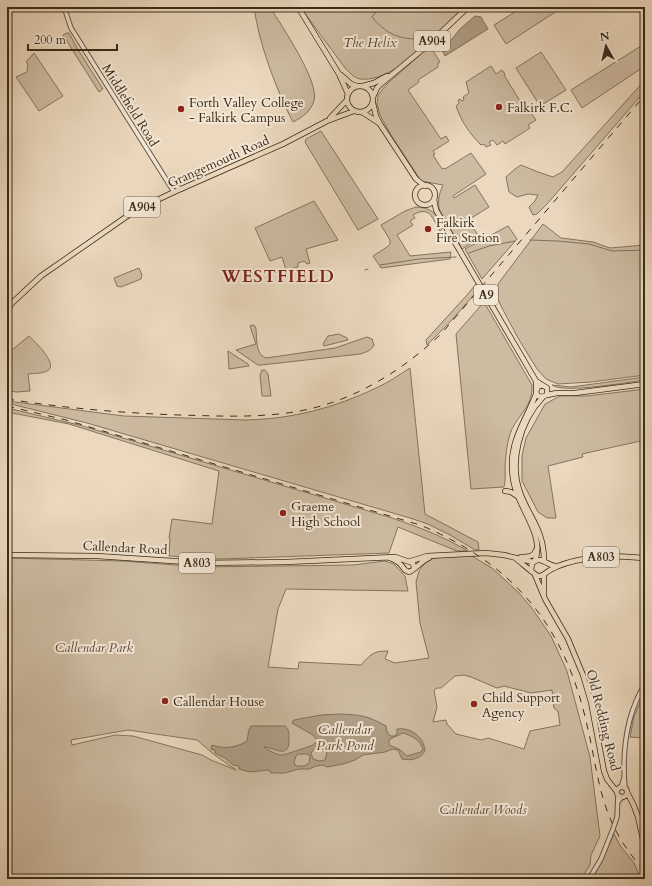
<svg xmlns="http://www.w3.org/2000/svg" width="652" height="886" viewBox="0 0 652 886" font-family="Cardo,serif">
<rect width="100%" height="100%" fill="#ebd8be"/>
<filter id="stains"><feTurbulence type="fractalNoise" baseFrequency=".005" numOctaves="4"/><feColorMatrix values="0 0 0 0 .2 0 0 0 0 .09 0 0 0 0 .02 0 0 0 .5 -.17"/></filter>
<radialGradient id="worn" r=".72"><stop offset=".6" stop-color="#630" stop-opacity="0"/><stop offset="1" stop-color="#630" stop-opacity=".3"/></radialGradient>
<path fill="#cdbba2" stroke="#84745d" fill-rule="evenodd" d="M254,7H270C281,25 320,82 314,101C310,112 303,117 293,122C276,89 259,44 254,7Z
M300,7H464C442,29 394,84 360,79C354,78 349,72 345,68Z
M523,7H563L506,44L494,25Z
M67,33H69L77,48L103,89L99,92L63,35Z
M645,39V66L582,108L571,90L641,46Z
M430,46L440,62L438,63V67L418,80L419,82L408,90L441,139L446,136L449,141L433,151L435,154L433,155L442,169L444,168L445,169L471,153L486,174L453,196L454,198L475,185L489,207L468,220L480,238L462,249L440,211C437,202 439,194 443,185L421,181L391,135L380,115L377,104L378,95L387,84Z
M541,52L566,90L540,106L516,68Z
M34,53L63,96L39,111L16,77L27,72L28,64L26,62Z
M491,66L496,74L502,70L505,74L504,75L528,114L531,113L536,120L528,125L530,128L505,144L503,141L497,145L493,140L489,142L491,145L486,147L484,144L481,145C470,134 461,121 456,106L459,103L458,100L460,99L462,101L464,100L463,97L469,93L466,82Z
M645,80V91L547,204L537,214L533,215L529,207L535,201L538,195L528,194L517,197L509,192L506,177L515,169L521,165L538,172L553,177L562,172Z
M321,131L378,219L358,230L305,142L306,139Z
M314,201L338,240L306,249L310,263L307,264L304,261L298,263V267L286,270L282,257L270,261L255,228Z
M416,207C431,207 439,215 442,229L440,231C432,218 430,205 413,215L415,218L410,221L413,225L397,235L410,256L451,252L450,259L381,268L373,256L387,247L390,244V240L381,225L405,211Z
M543,224L561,238L593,242L610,248L645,245V375L591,382L558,384L546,379L537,369L518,338L502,308L498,299V284Z
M508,226L517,239L482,279L465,249Z
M139,268L142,275L141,279L121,287L117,286L114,278Z
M476,284L479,289L450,322L427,345L426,340L467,295Z
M484,302L532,385C533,406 520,413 512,429C507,440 506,454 505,466C505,473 506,480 504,487L471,489L456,334Z
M252,325L255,326L256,329C257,339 255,354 266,358L335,348L367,337L372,339L374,345C371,351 366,352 360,354L261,365H258L236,350L256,344L250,326Z
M339,334L347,338L348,340L324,346L323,344L328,336Z
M29,336C34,341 60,365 47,371C42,374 33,373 28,374L30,391L16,392L7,390V354Z
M228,351L248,364L249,366L229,369Z
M410,368L425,514L478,542L479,550H475L450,535L428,524L410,518L87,423L7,403V401L124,416L246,420C292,419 334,408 376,388C388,383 399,375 410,368Z
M262,370H265L268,374L271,396H262L260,375Z
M645,377V380C629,382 562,394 552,385L571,387Z
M645,389V440L582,454L583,457L548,466L556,518H547L538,512L522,481V456L526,438L545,404L560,396H587Z
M7,408L79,425L392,518C419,527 444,537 468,551H457L398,527L389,553L220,559L169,556L170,538H169L172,519L212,524L219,471L69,424L7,412Z
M470,555L492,568L518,592L531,607L551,636L567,671L590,757L600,836L591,855L590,865L581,879H7V558L123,561L202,567L353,565L385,561L394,564L405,576L408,591L286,589L278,609L268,667L298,669L299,662L361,665C371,654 373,651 388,651L385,659L395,663L429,658L420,623L416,582L419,571L425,563L433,558ZM464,675L471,677L497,688L504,686L531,693L552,690L554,708L558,711L560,725L530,731L524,749L488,738L481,740L456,734L447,724L446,720L433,722L437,707L434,690L437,688H441L455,676ZM128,730L197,740L216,756L236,770L211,760L202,755L133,736L115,735L72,745L71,740Z
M645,692V738L630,737L634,716Z
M614,834L621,847L634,863L641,879H592L605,854Z"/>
<path fill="#af9e86" stroke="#81705a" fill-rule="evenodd" d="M475,16L481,17L488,29L445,56L441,48L451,40L460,29Z
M339,714C361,715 366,715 386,726L387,732L390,736H395L397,733V729C411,727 424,737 425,751C420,759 411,761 402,759L398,750L393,749L385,752L363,755L355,760L343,764L327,767L323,765L316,766L309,769H299L285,773H271L269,770L250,772L239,769V766L233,765L225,758L215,753V750L211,749L212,745C224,749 234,748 246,742C249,737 247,731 251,726H285C289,729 289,733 289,738C290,761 274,747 264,747C268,750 276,755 282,755C284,755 311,746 313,745C315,743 316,742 317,740L313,735L292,723L294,720L321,715ZM403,733C412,736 420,740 423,749L421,752L407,756L399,749L389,745V741L390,739ZM314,749H324L327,752L325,760L319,761L313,759L311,753ZM298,754H308L310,757L309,763L304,766H296L294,762L296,756Z"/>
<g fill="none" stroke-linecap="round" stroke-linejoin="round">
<path stroke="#81705a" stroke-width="1" d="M380,7L372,17C384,31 394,38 414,39
M530,240L558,241L589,244L612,251L645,250
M469,253L489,246L515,241
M380,265L419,259L456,257
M365,270L368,269"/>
<defs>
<path id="minor" d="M64,7L71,28L174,192
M169,181L177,187L182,189
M621,787L624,778
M625,788C622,753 626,715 645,684
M618,802L622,797
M617,817L618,795
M589,879L601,859L613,829"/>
<path id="major" d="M298,7L339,74L348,94
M341,75L351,84L357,86
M347 99a13 13 0 1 1 26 0a13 13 0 1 1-26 0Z
M363,86L374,83L387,76
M373,97L377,88L382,83L429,44L468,7
M373,103L376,116L380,124L416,179L425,186
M362,112L379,123
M330,118L347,100
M415 195a10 10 0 1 1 20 0a10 10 0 1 1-20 0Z
M434,199L436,210L536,381V389
M7,311L12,303L41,276L136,210L174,192L283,144L327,121L354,111
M536,381L547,388V395L541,397L538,396L536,392L538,387L542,385
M547,395L557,393H575L645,384
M543,397C520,421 508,463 521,495C531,520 544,531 544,561
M505,491L511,492L517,496
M7,555L97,556L203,563L286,562L395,557L413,563L414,568
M521,557C528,557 534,557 536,550
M390,558C398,561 401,564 405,570L409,572C415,570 421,561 429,558
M515,558C520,561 535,576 539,576C544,576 547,571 552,569C561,564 573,561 584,559C604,554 625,557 645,558
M535,560C544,540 525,515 518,496C514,487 512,477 512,466C511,439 527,418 536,394
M411,561L427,556L486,553L504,555L533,562
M531,571L532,563C541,555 546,565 555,566
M535,575L545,599L568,639L583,675L591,702L604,771L607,779L617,792
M544,575V595
M617 792a5 5 0 1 1 10 0a5 5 0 1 1-10 0Z
M627,792L634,806L638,817L645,848"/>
</defs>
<use href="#minor" stroke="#675742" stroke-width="5.5"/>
<use href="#major" stroke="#3b2c18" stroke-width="6"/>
<use href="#minor" stroke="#f2e6d5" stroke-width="3.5"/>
<use href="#major" stroke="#ebd8be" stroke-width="4.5"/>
<path stroke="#3b2c18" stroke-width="1" stroke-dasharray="7 7" stroke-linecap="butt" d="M7,399C64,408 121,413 179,415C218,416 256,418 294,412C351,403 401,372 442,333L645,95
M7,406L66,420L420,525C514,564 565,626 587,725C595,758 598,793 613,825C621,842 633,858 645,872"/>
<defs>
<path id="minor-bridge" d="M613,829L617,817"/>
</defs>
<use href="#minor-bridge" stroke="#675742" stroke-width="5.5" stroke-linecap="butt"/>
<use href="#minor-bridge" stroke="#f2e6d5" stroke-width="3.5"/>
</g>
<g fill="#8f2418" stroke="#f2e6d5" stroke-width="1.5">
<circle cx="499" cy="107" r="4"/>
<circle cx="181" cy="109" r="4"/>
<circle cx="428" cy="229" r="4"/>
<circle cx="283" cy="513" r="4"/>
<circle cx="165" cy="701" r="4"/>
<circle cx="474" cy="704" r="4"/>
</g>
<g text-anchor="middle" stroke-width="4" stroke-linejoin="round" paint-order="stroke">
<g fill="#f2e6d5" stroke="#726451" stroke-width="1">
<rect x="414" y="31" width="36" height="20" rx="3"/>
<rect x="124" y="197" width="36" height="20" rx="3"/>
<rect x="474" y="285" width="24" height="20" rx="3"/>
<rect x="583" y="547" width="36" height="20" rx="3"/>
<rect x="179" y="553" width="36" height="20" rx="3"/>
</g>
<g font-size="12" font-weight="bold" fill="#3b2c18">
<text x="432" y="45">A904</text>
<text x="142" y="211">A904</text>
<text x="486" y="299">A9</text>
<text x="601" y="561">A803</text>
<text x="197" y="567">A803</text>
</g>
<g font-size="13" font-style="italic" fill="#584934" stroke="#f2e6d5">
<text x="370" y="47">The Helix</text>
<text x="94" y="652">Callendar Park</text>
<text x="483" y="814">Callendar Woods</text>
</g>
<g font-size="13" fill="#3b2c18" stroke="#f2e6d5" text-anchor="start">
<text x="189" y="107">Forth Valley College<tspan x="189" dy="15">- Falkirk Campus</tspan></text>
<text x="507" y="112">Falkirk F.C.</text>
<text x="436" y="227">Falkirk<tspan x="436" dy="15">Fire Station</tspan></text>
<text x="291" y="511">Graeme<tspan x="291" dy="15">High School</tspan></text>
<text x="482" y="702">Child Support<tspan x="482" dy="15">Agency</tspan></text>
<text x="173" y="706">Callendar House</text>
</g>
<g font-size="13" fill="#3b2c18" stroke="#f2e6d5">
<text transform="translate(131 105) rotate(58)" y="5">Middlefield Road</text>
<text transform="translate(218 161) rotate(-24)" y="5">Grangemouth Road</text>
<text transform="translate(125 547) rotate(3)" y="5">Callendar Road</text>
<text transform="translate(604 720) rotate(76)" y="5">Old Redding Road</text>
</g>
<g font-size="14" font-style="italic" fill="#584834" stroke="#f2e6d5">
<text x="345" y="734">Callendar<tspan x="345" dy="16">Park Pond</tspan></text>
</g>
<g font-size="17" font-weight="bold" letter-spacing="1" fill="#7a1f14" stroke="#f2e6d5">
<text x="278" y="282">WESTFIELD</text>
</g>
</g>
<rect width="652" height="886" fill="none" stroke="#ebd8be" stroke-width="24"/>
<rect x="8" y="8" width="636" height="870" fill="none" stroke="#3b2c18" stroke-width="2"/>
<rect x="12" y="12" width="628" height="862" fill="none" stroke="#3b2c18"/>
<g transform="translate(606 46) rotate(352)" stroke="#f2e6d5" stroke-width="3" paint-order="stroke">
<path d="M0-3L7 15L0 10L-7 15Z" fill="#3b2c18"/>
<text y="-6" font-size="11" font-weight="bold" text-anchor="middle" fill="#3b2c18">N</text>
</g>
<path d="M28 44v6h89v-6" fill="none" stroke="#3b2c18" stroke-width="2"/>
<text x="34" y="44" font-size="12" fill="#3b2c18" stroke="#f2e6d5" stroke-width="3" paint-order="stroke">200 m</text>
<rect width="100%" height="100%" filter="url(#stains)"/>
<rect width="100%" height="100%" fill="url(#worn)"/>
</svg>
